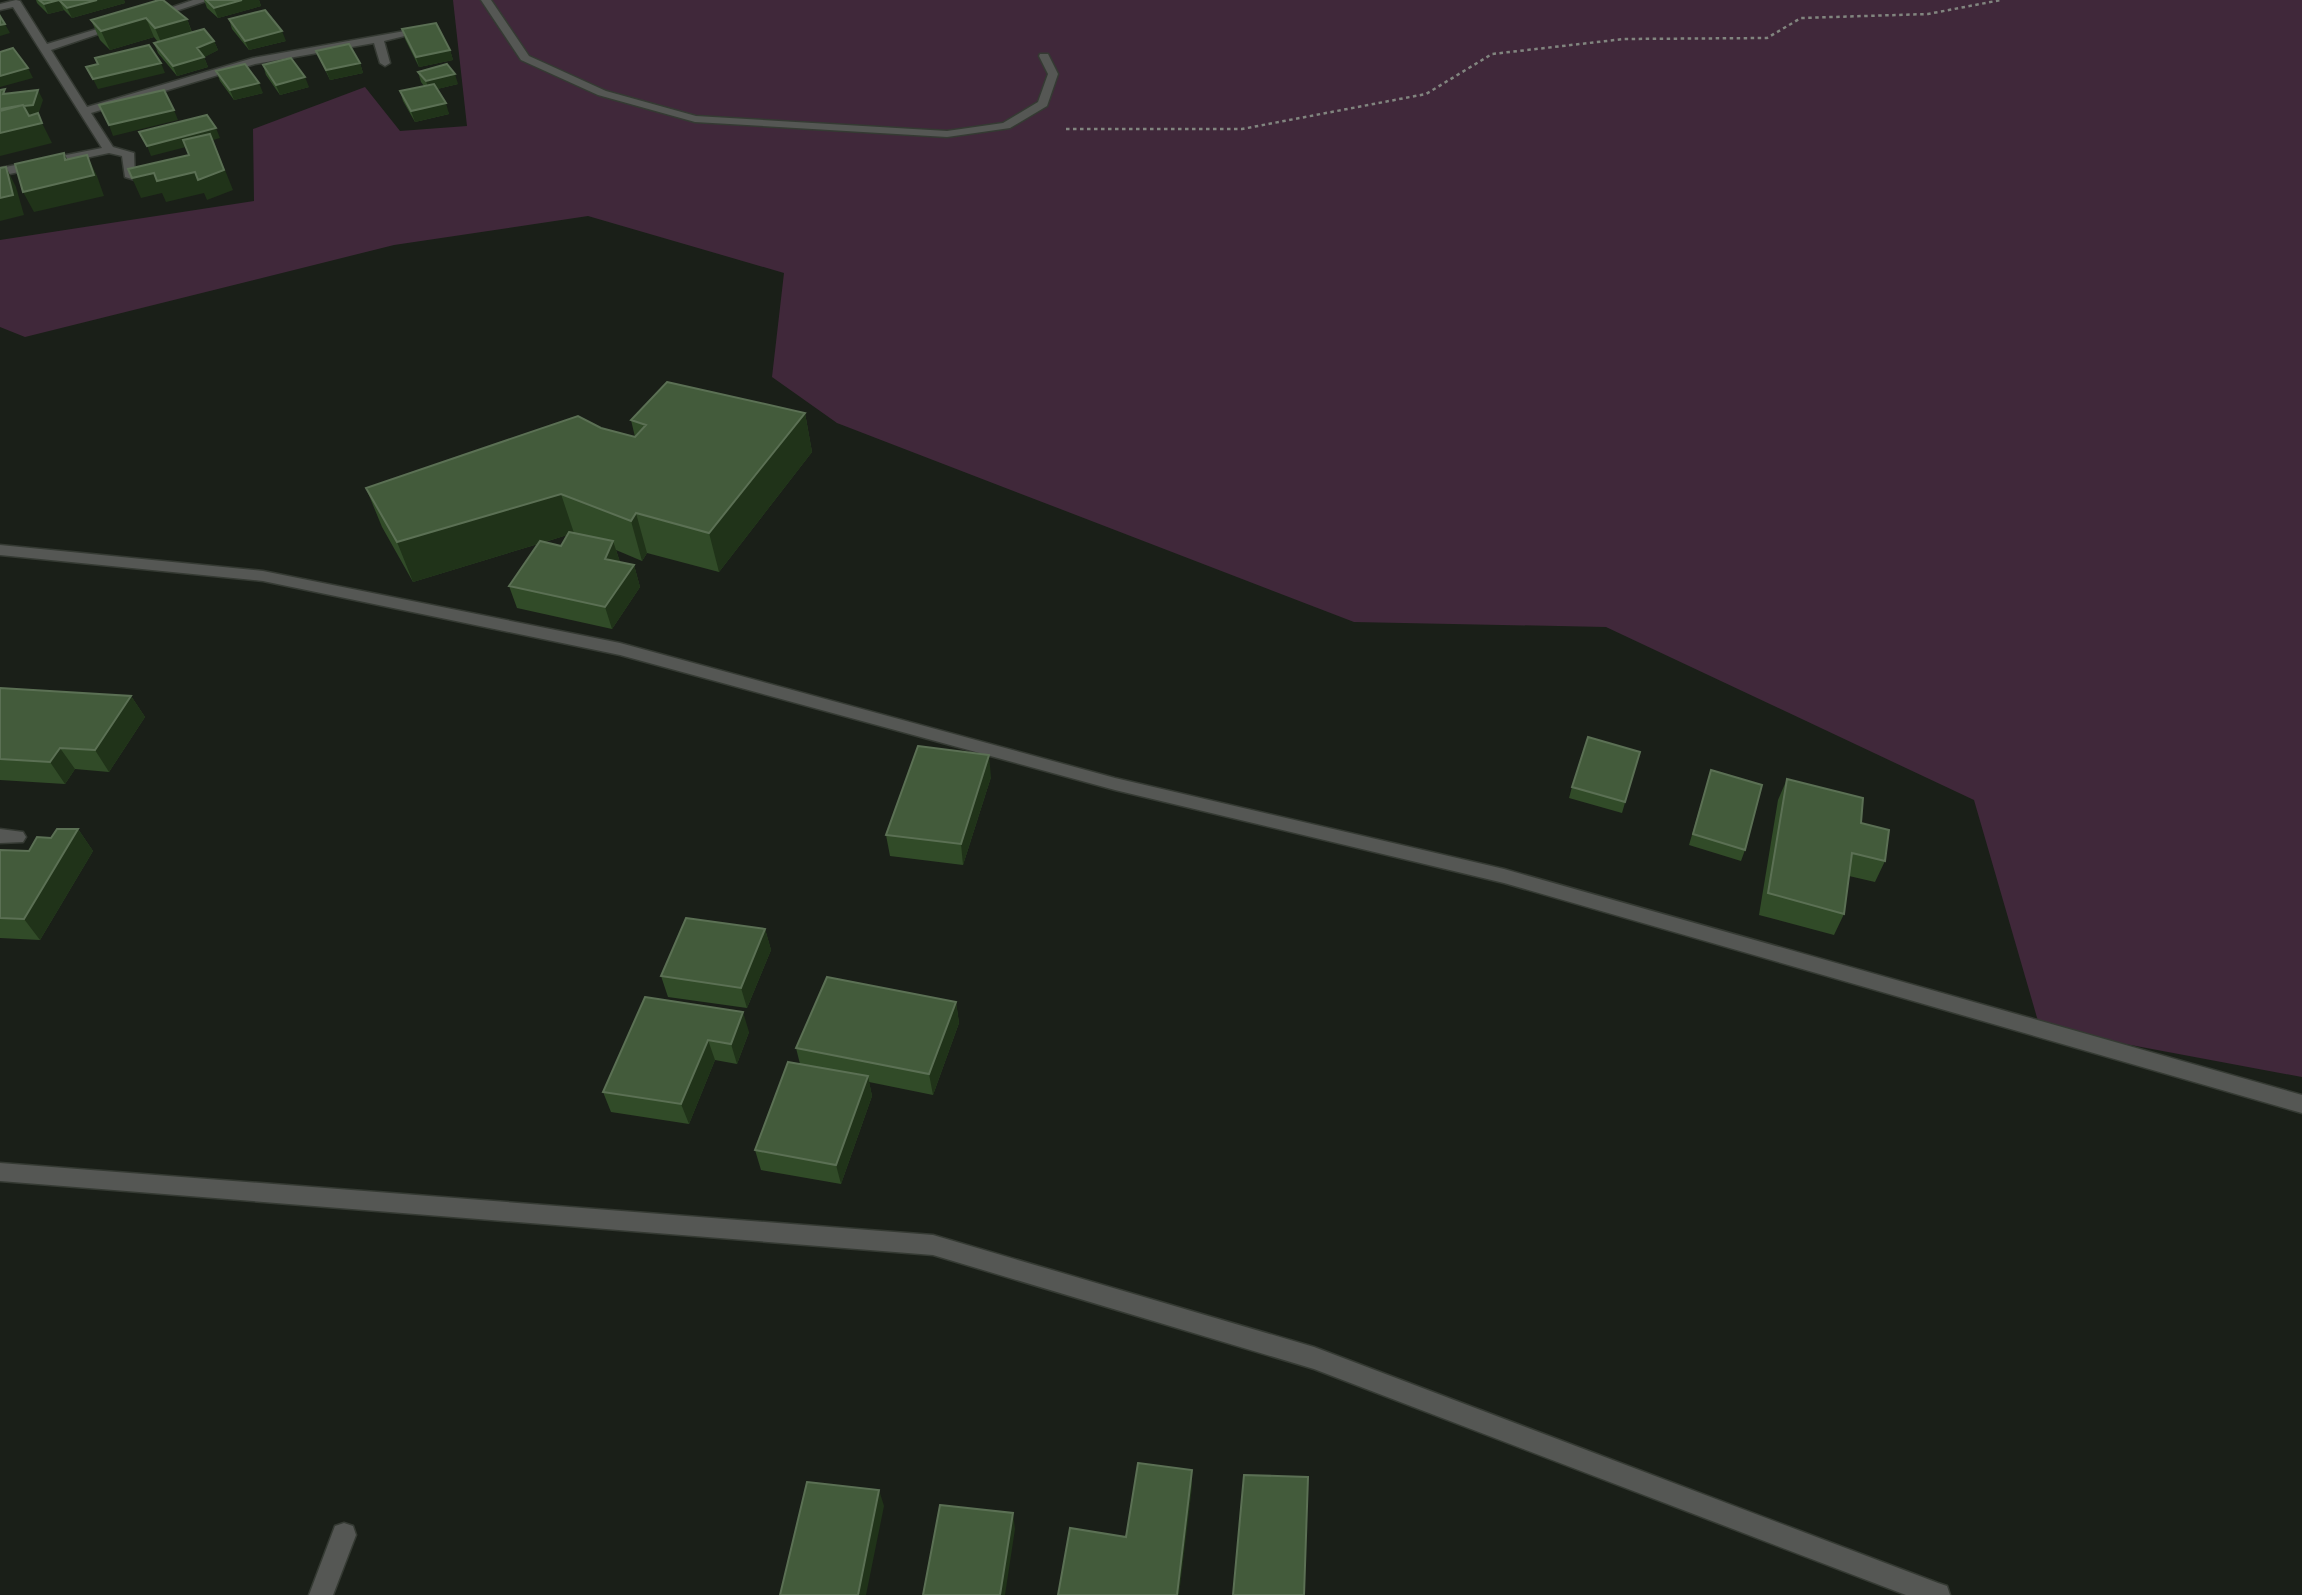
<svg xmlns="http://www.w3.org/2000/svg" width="2302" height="1595" viewBox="0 0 2302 1595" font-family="'Fira Sans',sans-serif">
<rect width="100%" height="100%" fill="#1a1f18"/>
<path fill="#40283a" d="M453,0H2302V1077L2040,1028L1974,800L1606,627L1354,622L837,423L772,377L784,273L588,216L394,245L25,337L0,327V240L254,201L253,129L365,87L400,131L467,126Z"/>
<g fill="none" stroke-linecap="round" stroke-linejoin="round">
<defs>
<path id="minor" d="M16,0L20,1L47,44L117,23L122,26L51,50L87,107L253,58L416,29L421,32L384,41L390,63L385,66L380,63L374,43L255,64L91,113L113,147L134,153L135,180L125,177L122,156L109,153L0,176V168L102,148L13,7L0,10V4Z
M193,0H209L158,17L149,15Z
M481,0H491L529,56L606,91L696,116L947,131L1003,123L1038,102L1048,74L1039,56L1040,54H1048L1058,74L1047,106L1010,128L947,137L695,122L598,95L521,60Z
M0,545L263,571L620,643L1115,778L1504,869L2302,1095V1113L1504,883L1115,790L620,655L263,581L0,555Z
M0,829L23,832L26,837L23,842L0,843Z
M0,1163L933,1235L1314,1347L1938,1583L1947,1586L1950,1595H1906L1314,1369L933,1255L0,1181Z
M344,1523L353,1526L356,1535L333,1595H309L335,1526Z"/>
</defs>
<use href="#minor" stroke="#353a33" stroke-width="3"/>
<path stroke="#81857f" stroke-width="2.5" stroke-dasharray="3.5 3.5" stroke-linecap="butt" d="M1066,129H1242L1426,94L1492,54L1624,39L1767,38L1801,18L1928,14L2001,0"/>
<use href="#minor" fill="#555754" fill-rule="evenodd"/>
</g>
<path fill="#314b28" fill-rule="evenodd" d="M36,0H124L125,3L72,18L64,10L48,14L37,3Z
M159,0L187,19L192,32L214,41L218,50L204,57L208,67L177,76L158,53L154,43L158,42L154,37L110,50L100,40L91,20Z
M204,0H259L261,6L218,18L207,8Z
M229,19L286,41L249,50L232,29Z
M402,29L450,50L453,60L419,67L405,39Z
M316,51L360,63L363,73L330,80Z
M263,65L309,87L280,95L266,75Z
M216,71L263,93L234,100L220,81Z
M418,72L458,84L437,89L449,114L415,122L403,101L400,91L424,86L421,82Z
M805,413L812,452L719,572L647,553L642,561L616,550L620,562L634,565L640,587L612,629L517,608L509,586L538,544L413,582L382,527L366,488L601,428L635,437L631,420ZM567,535L561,546L545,542Z
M0,688L131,696L145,717L109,772L75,769L65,784L0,780Z
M1640,752L1622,813L1569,798L1572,787Z
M1711,770L1745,850L1741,861L1689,845Z
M991,777L963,865L890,856L886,835Z
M1787,779L1861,823L1885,861L1875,882L1849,876L1844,914L1834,935L1759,915L1778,800Z
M78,829L93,851L40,940L0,938V850L29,851L51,838Z
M765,929L771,950L747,1008L668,997L661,976Z
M645,997L749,1032L737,1064L715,1060L689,1124L611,1112L603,1092Z
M956,1002L959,1023L933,1095L869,1082L872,1096L841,1184L761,1170L755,1150L800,1064L796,1048Z"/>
<path fill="#203319" d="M59,0L64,10L48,14L44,4Z
M97,0H124L125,3L72,18L67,8Z
M242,0H259L261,6L218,18L214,8Z
M146,18L154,37L110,50L101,31Z
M187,19L194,39L163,47L155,28Z
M5,24L10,33L0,36V25Z
M282,31L286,41L249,50L245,41Z
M214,41L218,50L203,58L204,57L208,67L177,76L173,66L197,48Z
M450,50L453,60L419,67L416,57Z
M161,63L165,73L98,89L93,79Z
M360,63L363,73L330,80L326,70Z
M28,68L33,78L0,87V76Z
M455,74L458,84L429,91L426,81Z
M305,77L309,87L280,95L276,85Z
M259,83L263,93L234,100L230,90Z
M38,90L43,100L38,115L52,143L0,156V109Z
M446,103L449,114L415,122L411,111Z
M174,110L178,120L113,136L109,125Z
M216,128L220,138L213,140L233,190L207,200L204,193L166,202L162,193L141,198L132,178L154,173L158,181L213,140L151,156L147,146Z
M64,153L74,173L87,155L97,176L104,196L34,212L23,192L65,160Z
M6,167L16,187L24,215L0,221V198Z
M805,413L812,452L719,572L709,533Z
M561,494L574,533L413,582L397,542Z
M636,513L647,553L642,561L631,521Z
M613,541L620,562L605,559Z
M634,565L640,587L612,629L605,607Z
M131,696L145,717L109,772L95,750Z
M60,748L75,769L65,784L50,762Z
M989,755L991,777L963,865L961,844Z
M78,829L93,851L40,940L24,919Z
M765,929L771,950L747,1008L741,988Z
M956,1002L959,1023L933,1095L929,1074Z
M743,1012L749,1032L737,1064L731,1044Z
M708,1040L715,1060L689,1124L681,1104Z
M868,1076L872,1096L841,1184L836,1165Z
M1192,1470V1487L1179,1595H1177Z
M879,1490L884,1506L866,1595H858Z
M1013,1513L1015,1529L1005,1595H1000Z"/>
<path fill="#435b3b" stroke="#5b7054" stroke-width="2" d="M39,0H97L67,8L59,0L44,4Z
M159,0H163L187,19L155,28L146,18L101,31L91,20Z
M206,0H242L214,8Z
M265,10L282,31L245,41L229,19Z
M0,16L5,24L0,25Z
M436,23L450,50L416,57L402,29Z
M204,29L214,41L197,48L204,57L173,66L154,43Z
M349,44L360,63L326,70L316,51Z
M149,45L161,63L93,79L86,67L98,64L95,58Z
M13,48L28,68L0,76V52Z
M291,58L305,77L276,85L263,65Z
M245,64L259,83L230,90L216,71Z
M447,64L455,74L426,81L418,72Z
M434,84L446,103L411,111L400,91Z
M5,89L3,94L38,90L33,105L24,106L23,105L0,109V90Z
M164,90L174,110L109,125L99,105Z
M23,105L29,116L38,113L42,123L0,133V111Z
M207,115L216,128L147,146L139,132Z
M210,134L224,170L198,180L195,172L157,181L154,173L132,178L128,169L189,155L183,140Z
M64,153L65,160L87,155L94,175L23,192L15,164Z
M6,167L13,195L0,198V168Z
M667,382L805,413L709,533L636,513L631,521L561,494L397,542L366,488L578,416L601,428L635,437L646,425L631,420Z
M569,532L613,541L605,559L634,565L605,607L509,586L540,541L561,546Z
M0,688L131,696L95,750L60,748L50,762L0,759Z
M1588,737L1640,752L1625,802L1572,787Z
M918,746L989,755L961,844L886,835Z
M1711,770L1762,785L1745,850L1693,834Z
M1787,779L1863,798L1861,823L1889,830L1885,861L1852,853L1844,914L1768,893Z
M57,829H78L24,919L0,918V850L29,851L37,837L51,838Z
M686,918L765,929L741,988L661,976Z
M827,977L956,1002L929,1074L796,1048Z
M645,997L743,1012L731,1044L708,1040L681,1104L603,1092Z
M788,1062L868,1076L836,1165L755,1150Z
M1138,1463L1192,1470L1177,1595H1058L1070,1528L1126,1537Z
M1244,1475L1308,1477L1304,1595H1233Z
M807,1482L879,1490L858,1595H780Z
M940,1505L1013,1513L1000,1595H923Z"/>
</svg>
